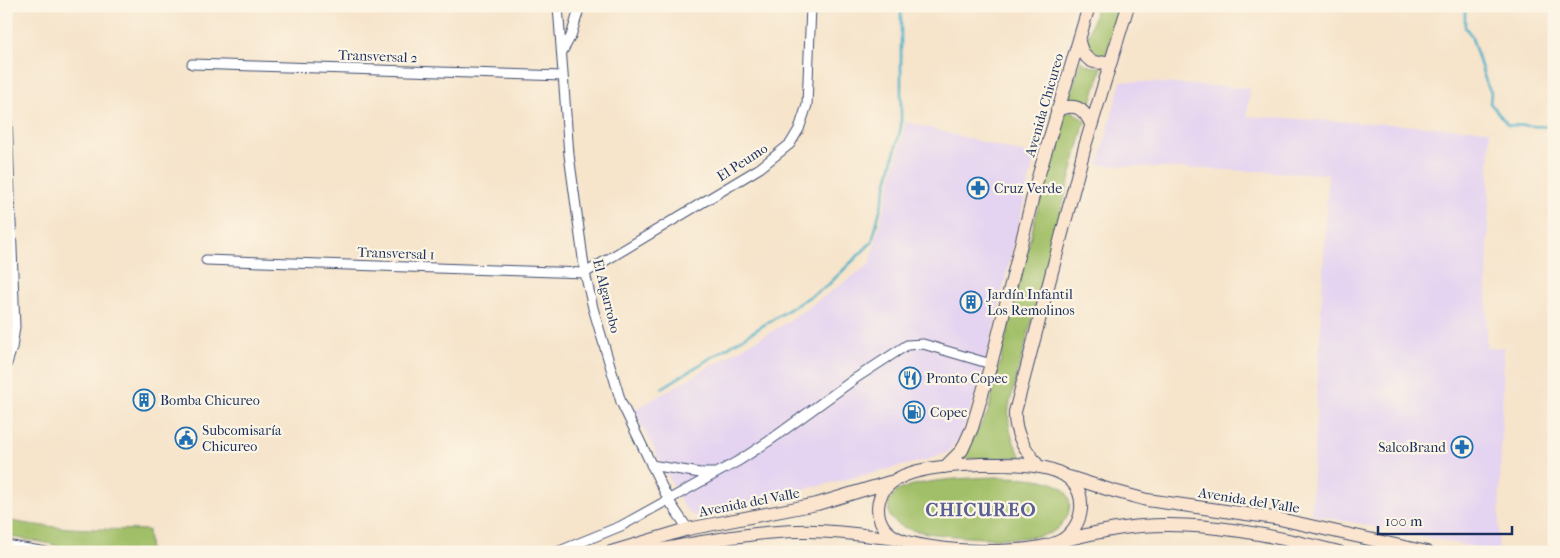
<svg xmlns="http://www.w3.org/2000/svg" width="1560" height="558" font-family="'IM FELL French Canon',serif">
<rect width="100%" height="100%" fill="#fcf5e5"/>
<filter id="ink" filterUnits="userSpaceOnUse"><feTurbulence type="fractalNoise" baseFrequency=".02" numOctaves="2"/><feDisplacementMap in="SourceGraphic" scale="10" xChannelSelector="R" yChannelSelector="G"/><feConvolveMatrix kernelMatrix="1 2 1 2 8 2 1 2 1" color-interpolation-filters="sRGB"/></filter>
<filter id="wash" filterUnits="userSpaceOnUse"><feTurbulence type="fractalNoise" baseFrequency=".0096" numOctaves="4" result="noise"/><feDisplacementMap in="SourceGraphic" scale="20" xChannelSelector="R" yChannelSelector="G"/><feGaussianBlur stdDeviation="1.12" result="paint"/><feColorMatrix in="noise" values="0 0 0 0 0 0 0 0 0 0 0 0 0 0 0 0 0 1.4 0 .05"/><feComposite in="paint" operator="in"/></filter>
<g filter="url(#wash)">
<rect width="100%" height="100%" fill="#f6e4cb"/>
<path fill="#e4d3f1" d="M 1121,81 L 1250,88 L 1247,116 L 1490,130 L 1486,348 L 1504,347 L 1498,552 L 1311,514 L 1328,174 L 1098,165 Z
M 906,122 L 1035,156 L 982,375 L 962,433 L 948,452 L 930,459 L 693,516 L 684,507 L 634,410 L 783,325 L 870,264 Z"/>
<path fill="#a1bf67" stroke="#5e7762" d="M 1097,6 L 1121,6 L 1106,54 L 1099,59 L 1090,56 L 1085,47 Z
M 1081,60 C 1087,67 1093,67 1102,67 L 1088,111 C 1082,103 1078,101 1068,102 Z
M 1072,111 L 1085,121 L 1009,406 C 1007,425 1011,441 1022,457 L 961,459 L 988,412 L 1045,178 L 1065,113 Z
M 997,477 C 1018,478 1077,474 1069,511 C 1067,520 1059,529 1050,533 C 1028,543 933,537 909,529 C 902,527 895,523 890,517 C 888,509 887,501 893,495 C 905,479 976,478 997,477 Z
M 6,520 C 52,530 101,529 148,530 L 150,552 L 63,552 L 52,544 L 6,536 Z"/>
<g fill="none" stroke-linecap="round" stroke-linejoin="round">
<path stroke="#4ab0c9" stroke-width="2.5" d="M 1465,6 L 1465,27 L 1471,35 L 1487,85 L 1491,92 L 1490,103 L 1508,125 L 1554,127
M 1554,189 L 1554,203
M 662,388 L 827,286 L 872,242 L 901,127 L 901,6"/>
</g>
</g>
<g filter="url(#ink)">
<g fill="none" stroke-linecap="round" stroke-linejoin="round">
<g stroke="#3c4a6e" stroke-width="11">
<path id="street" d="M 558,6 L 569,155 L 585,273 L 593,308 L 621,402 L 669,501 L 688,529
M 562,52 L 571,36 L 580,6
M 192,64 L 563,76
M 6,91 L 15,327 L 12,348 L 6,366
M 206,260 L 585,273 L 760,168 L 790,144 L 799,129 L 807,105 L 811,6
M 651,465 L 700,473 L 715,473
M 6,545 L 46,552
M 557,552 L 621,526 L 740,460 L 769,441 L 856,378 L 907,345 L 923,344 L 991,364"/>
</g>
<g stroke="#3c4a6e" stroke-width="14">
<path id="secondary" d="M 1079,42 C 1084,60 1092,66 1111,61
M 1057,110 C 1075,103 1083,107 1091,124
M 980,464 C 1013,464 1085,459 1081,509 C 1080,521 1073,533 1062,540 C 1032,557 927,553 897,538 C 885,532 878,521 878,508 C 879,466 950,466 980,464 Z
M 945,467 L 962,450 L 972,428 L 991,364 L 1036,184 L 1089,6
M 1039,467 C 1026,450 1014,435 1015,412 L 1085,146 L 1128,6
M 1069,477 L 1110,490 L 1147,500 L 1275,518 L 1427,552
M 1062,541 C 1088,534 1115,528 1142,526 C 1207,521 1276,536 1339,552
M 611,552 L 688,529 L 817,504 L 890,482
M 647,552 C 698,543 748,532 799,531 C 832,530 863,535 895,539"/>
</g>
<use href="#street" stroke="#fff" stroke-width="9"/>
<use href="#secondary" stroke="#fce5cf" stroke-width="12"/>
</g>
</g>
<defs>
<g id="pharmacy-ring" transform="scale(1.125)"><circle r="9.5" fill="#fcf5e5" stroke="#1f6fb2" stroke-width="1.5"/><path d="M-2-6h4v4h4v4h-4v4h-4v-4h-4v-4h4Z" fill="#1f6fb2"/></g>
<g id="building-ring" transform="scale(1.125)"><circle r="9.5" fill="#fcf5e5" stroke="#1f6fb2" stroke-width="1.5"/><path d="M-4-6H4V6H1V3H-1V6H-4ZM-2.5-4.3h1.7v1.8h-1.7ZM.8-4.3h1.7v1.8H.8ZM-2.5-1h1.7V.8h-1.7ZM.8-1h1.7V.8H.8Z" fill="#1f6fb2"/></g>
<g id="restaurant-ring" transform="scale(1.125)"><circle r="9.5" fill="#fcf5e5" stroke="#1f6fb2" stroke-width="1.5"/><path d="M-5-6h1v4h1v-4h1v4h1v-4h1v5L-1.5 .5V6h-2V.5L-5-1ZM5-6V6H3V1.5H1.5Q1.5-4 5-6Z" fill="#1f6fb2"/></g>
<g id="fuel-ring" transform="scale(1.125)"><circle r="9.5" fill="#fcf5e5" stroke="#1f6fb2" stroke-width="1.5"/><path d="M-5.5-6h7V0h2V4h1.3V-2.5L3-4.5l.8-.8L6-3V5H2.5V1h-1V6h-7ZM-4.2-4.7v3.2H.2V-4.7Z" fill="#1f6fb2"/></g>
<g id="civic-ring" transform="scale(1.125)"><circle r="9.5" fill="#fcf5e5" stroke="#1f6fb2" stroke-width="1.5"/><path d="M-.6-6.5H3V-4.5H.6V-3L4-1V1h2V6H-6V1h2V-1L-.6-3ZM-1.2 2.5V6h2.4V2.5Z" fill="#1f6fb2"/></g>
</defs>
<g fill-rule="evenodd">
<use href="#pharmacy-ring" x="978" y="188"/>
<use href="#building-ring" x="971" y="302"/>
<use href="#restaurant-ring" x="910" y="378"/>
<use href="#building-ring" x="144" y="400"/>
<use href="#fuel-ring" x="914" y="412"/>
<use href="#civic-ring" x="186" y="438"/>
<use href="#pharmacy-ring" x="1462" y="447"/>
</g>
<g text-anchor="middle" stroke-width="4.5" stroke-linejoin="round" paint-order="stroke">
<g font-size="14" fill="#1b2f5e" stroke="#fcf5e5">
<text transform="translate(378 56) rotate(2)" y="5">Transversal 2</text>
<text transform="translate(1044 105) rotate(-74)" y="5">Avenida Chicureo</text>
<text transform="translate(742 162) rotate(-33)" y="5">El Peumo</text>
<text transform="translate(396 253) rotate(2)" y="5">Transversal 1</text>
<text transform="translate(607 296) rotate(76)" y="5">El Algarrobo</text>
<text transform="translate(1249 500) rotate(9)" y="5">Avenida del Valle</text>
<text transform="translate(749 502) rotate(-11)" y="5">Avenida del Valle</text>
</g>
<g font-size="14" fill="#1b2f5e" stroke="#fcf5e5" text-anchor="start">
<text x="994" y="193">Cruz Verde</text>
<text x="987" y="299">Jardín Infantil<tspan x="987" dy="16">Los Remolinos</tspan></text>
<text x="926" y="383">Pronto Copec</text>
<text x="160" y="405">Bomba Chicureo</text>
<text x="930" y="417">Copec</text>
<text x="202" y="435">Subcomisaría<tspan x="202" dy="16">Chicureo</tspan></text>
<text x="1446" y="452" text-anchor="end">SalcoBrand</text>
</g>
<g font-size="19" font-weight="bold" letter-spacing="1" fill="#575f94" stroke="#fcf5e5">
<text x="981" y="516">CHICUREO</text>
</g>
</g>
<rect width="1560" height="558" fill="none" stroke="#fcf5e5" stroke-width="25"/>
<path d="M1378 526v8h134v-8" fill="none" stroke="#1b2f5e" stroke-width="2.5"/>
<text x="1385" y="526" font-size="15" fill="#1b2f5e" stroke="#fcf5e5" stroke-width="4" paint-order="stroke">100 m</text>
</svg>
